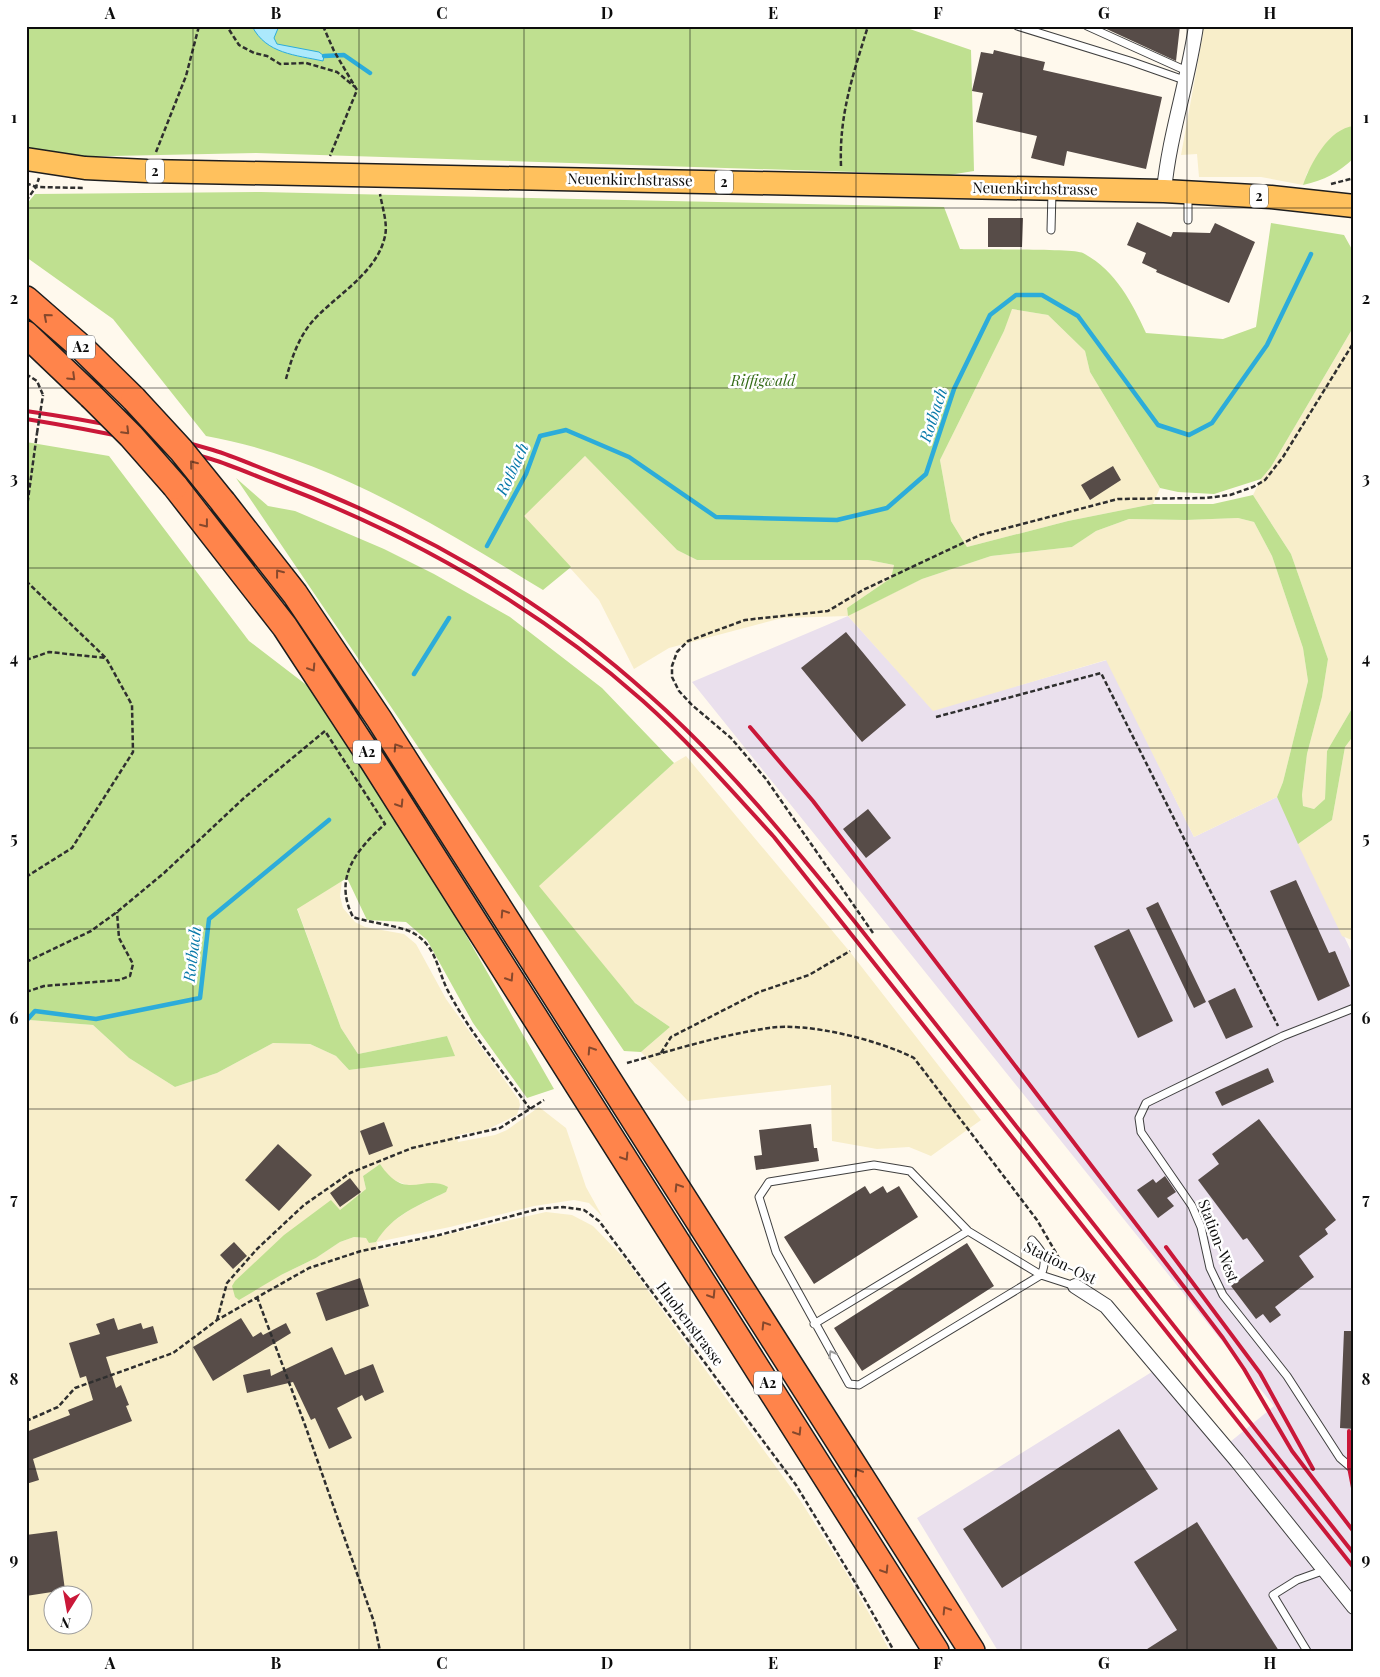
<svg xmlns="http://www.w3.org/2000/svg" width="1380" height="1677" font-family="'Playfair Display',serif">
<rect width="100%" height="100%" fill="#fff9ed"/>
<path fill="#eae0ed" d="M 848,616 L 933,710 L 1107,660 L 1194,837 L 1277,797 L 1354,957 L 1354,1651 L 998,1651 L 917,1518 L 1163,1365 L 1230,1442 L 1274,1406 L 692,682 Z"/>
<path fill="#f8eeca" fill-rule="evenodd" d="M 1199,26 L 1354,26 L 1354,126 L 1339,133 L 1307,173 L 1303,185 L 1261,177 L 1199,177 L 1197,154 L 1181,155 L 1203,34 L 1199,32 Z
M 1011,309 L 1048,315 L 1085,351 L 1090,372 L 1160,488 L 1153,504 L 1068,521 L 967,547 L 951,521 L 940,460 L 1004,331 Z
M 1354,326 L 1354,705 L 1327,751 L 1325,799 L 1314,809 L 1303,806 L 1302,795 L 1307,754 L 1322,697 L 1328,659 L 1291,554 L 1253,495 L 1261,479 L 1271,467 Z
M 585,456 L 677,550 L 697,560 L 868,560 L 894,565 L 891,578 L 847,608 L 848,615 L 922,579 L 991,556 L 1072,547 L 1096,531 L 1129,519 L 1186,520 L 1238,518 L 1254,522 L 1272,556 L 1303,648 L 1308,681 L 1283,782 L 1277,797 L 1194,837 L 1106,660 L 933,711 L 848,616 L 782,618 L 669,648 L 634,669 L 599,600 L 523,516 Z
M 1354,735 L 1354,941 L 1342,936 L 1298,844 L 1332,820 L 1345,747 Z
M 686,756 L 850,952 L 981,1120 L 931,1156 L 909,1147 L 877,1149 L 832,1141 L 831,1085 L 688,1101 L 641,1052 L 670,1027 L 635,1003 L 538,886 L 674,763 Z
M 342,881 L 340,896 L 343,908 L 355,922 L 365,927 L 404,934 L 416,944 L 446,999 L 519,1100 L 520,1105 L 517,1115 L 486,1130 L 457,1135 L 458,1142 L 495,1135 L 507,1130 L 539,1107 L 566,1128 L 586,1187 L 602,1216 L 589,1203 L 574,1200 L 534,1206 L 450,1227 L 377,1242 L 378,1250 L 546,1212 L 572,1215 L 593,1226 L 625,1259 L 800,1500 L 847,1574 L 890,1651 L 26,1651 L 26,1024 L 29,1020 L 93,1025 L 129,1058 L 175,1087 L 217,1073 L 273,1043 L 310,1044 L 336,1056 L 349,1070 L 454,1056 L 447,1036 L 358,1054 L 341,1028 L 297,908 ZM 380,1164 L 389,1178 L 409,1186 L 430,1184 L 446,1192 L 411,1209 L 385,1227 L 376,1242 L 366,1238 L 354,1237 L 340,1242 L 316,1258 L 281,1275 L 331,1201 L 340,1210 L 366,1189 L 363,1176 ZM 52,1594 L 82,1594 L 82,1624 L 52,1624 Z"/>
<path fill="#bfe090" d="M 26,26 L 901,26 L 971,50 L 974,171 L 949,175 L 256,153 L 64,157 L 26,149 Z
M 1354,126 L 1354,158 C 1338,173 1325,180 1303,185 C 1310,164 1329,128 1354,126 Z
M 261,192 L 944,207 L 960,249 C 978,250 1075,248 1083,253 C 1115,270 1132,302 1146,333 L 1223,339 L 1256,327 L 1271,223 L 1344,235 L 1354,253 L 1354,326 L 1271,467 L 1261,479 L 1214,494 L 1178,492 L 1160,488 L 1090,372 L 1085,351 L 1048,315 L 1012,309 L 1004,331 L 940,460 L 951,521 L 967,547 L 1068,521 L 1153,504 L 1213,504 L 1253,495 L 1291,554 L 1328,659 L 1322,697 L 1307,754 L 1302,795 L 1303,806 L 1314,809 L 1325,799 L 1327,751 L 1354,705 L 1354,735 L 1345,747 L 1332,820 L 1298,844 L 1277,797 L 1283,782 L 1308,681 L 1303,648 L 1272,556 L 1254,522 L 1238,518 L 1186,520 L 1129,519 L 1096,531 L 1072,547 L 991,556 L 922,579 L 848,616 L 847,608 L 891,578 L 894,565 L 868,560 L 697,560 L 677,550 L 585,456 L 524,516 L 571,567 L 543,590 C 438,526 329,458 206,436 L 113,319 L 26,257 L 26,205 L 35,194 Z
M 26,442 L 109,456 L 249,641 L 313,690 L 439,888 L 554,1089 L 527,1098 L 473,1023 L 427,940 L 406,922 L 367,920 L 347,878 L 297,909 L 341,1028 L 358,1054 L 447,1036 L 455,1056 L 349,1070 L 336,1056 L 310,1044 L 273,1043 L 217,1073 L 175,1087 L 129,1058 L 93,1025 L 29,1020 L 26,1024 Z
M 236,478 L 268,506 L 295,511 L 384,549 L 434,574 L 510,617 L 602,688 L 674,763 L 539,886 L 635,1003 L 670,1027 L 641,1052 L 624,1051 Z
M 380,1164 C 406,1203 423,1173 448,1187 L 446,1192 C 419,1205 392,1215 376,1242 L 369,1243 L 366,1238 L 354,1237 L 340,1242 L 316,1258 L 281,1275 L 239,1300 L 235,1297 L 232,1286 L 235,1281 L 284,1235 L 331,1200 L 340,1210 L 366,1189 L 363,1176 Z"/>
<path fill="#ace9fc" stroke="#2cacda" d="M 252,26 L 279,26 L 274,38 L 277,44 L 319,52 L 324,56 L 323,61 C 296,55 266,54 252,26 Z"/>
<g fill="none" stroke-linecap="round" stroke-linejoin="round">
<path stroke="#2cacda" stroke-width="4.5" d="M 324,56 L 344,55 L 370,73
M 487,546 L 526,474 L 540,436 L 566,430 L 629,457 L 716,517 L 837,520 L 887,508 L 926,474 L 954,389 L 990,315 L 1016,295 L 1042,295 L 1078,316 L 1158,425 L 1189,435 L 1212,423 L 1267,345 L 1311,254
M 414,674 L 449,618
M 26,1021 L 35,1011 L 96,1019 L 200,998 L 209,919 L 329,820"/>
</g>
<path fill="#574c48" d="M 1100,26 L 1180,26 L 1176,61 Z
M 994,50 L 1045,62 L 1043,70 L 1162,97 L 1146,169 L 1067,151 L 1064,166 L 1031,158 L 1037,136 L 976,122 L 983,93 L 972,91 L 981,52 L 993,54 Z
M 988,218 L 1023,218 L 1022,247 L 988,247 Z
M 1137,222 L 1171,237 L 1173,232 L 1210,233 L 1215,223 L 1255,242 L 1229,303 L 1156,272 L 1157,270 L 1142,263 L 1146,253 L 1127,245 Z
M 1113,466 L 1121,480 L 1090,500 L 1081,485 Z
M 846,632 L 906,705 L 862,742 L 801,668 Z
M 868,809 L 891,838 L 866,858 L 843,829 Z
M 1296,880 L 1329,953 L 1335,951 L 1350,986 L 1318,1001 L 1270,891 Z
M 1158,902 L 1206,1002 L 1194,1008 L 1146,908 Z
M 1129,929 L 1173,1021 L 1138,1038 L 1094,946 Z
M 1235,988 L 1253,1027 L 1226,1039 L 1208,1001 Z
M 1268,1068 L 1274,1082 L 1222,1106 L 1215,1092 Z
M 1259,1119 L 1336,1220 L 1325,1229 L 1328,1234 L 1299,1256 L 1314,1277 L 1275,1307 L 1281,1315 L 1270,1323 L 1263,1314 L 1256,1319 L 1231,1286 L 1264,1261 L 1247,1238 L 1243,1240 L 1198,1180 L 1219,1164 L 1212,1154 Z
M 384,1122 L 393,1146 L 369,1155 L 360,1131 Z
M 811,1124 L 814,1148 L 817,1148 L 819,1161 L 756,1170 L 754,1156 L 762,1155 L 759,1130 Z
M 278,1144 L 312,1175 L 279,1211 L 245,1180 Z
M 1165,1176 L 1176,1192 L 1167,1198 L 1174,1206 L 1158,1218 L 1137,1190 L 1153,1179 L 1156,1183 Z
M 350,1178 L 361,1192 L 340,1207 L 330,1193 Z
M 865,1186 L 870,1194 L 883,1186 L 887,1193 L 899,1186 L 918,1217 L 814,1284 L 784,1237 Z
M 234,1242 L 247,1256 L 233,1269 L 220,1255 Z
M 967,1243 L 994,1286 L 862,1371 L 834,1328 Z
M 360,1278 L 369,1306 L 326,1321 L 316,1293 Z
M 114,1318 L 118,1330 L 141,1323 L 143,1329 L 153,1326 L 158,1343 L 106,1357 L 116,1388 L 121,1385 L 129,1405 L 126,1406 L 132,1421 L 33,1459 L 39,1480 L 26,1484 L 26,1432 L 70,1415 L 68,1410 L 93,1400 L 86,1376 L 80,1378 L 69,1343 L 100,1334 L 96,1324 Z
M 241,1318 L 253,1337 L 261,1332 L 263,1335 L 286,1323 L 291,1333 L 213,1381 L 193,1347 Z
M 1344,1331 L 1354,1331 L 1354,1429 L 1340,1428 Z
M 332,1347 L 345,1375 L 373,1364 L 384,1392 L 365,1401 L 362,1395 L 337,1408 L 352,1438 L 329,1449 L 315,1418 L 311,1420 L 293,1382 L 247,1393 L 243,1375 L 270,1369 L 271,1376 Z
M 1119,1429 L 1158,1489 L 1002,1588 L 963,1529 Z
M 1197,1522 L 1279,1651 L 1144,1651 L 1177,1630 L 1134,1562 Z
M 57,1531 L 65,1590 L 26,1596 L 26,1535 Z"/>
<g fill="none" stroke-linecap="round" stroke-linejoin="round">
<g stroke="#404040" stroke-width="9">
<path id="service" d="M 1017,26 L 1130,61 L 1187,81
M 1087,26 L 1189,72
M 1188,220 L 1188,195
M 1051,230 L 1052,192
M 1354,1008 L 1283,1036 L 1146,1103 L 1139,1118 L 1141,1132 L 1192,1206 L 1201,1227 L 1210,1268 L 1223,1295 L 1287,1376 L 1340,1458 L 1354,1470
M 1032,1240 C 1043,1252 1048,1259 1041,1275 L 859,1385 L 849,1384 L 776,1252 L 759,1197 L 769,1182 L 874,1165 L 910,1171 L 968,1231 L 1041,1275 L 1075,1286
M 814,1324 L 968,1231
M 1307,1651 L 1273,1595 L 1297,1580 L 1325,1570"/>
</g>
<g stroke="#404040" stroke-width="16">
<path id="minor" d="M 1164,191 C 1169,136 1188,82 1196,26
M 1075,1286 L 1106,1306 L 1237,1461 L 1354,1607"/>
</g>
<g stroke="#1e1e1e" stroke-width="25">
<path id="primary" d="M 26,159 L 85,168 L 147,171 L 1164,191 L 1271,197 L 1354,206"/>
</g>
<g stroke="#1e1e1e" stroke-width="28">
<path id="motorway" d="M 26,299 L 81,347 L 134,399
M 26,334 L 91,396
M 175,486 L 285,627 L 372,760 L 936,1651
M 223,502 L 295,594 L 379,719 L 972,1651"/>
</g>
<path stroke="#2f2f2f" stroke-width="2.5" stroke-dasharray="5 2.5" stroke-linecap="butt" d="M 223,26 L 228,28 L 239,45 L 254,53 L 267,56 L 280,64 L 306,63 L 337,72 L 355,87
M 323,26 L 334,51 L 357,90 L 330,156
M 156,152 L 186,76 L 199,26
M 841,166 C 839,114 853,75 868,26
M 26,183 L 36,187 L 84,188
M 1331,184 L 1354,178
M 26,201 L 36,187 L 39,178
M 26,374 L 37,381 L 43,395
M 286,379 C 291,360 298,339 311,323 C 334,296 377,274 385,236 C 388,224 382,206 380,194
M 26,570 L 27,507 L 37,433
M 26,581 L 106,658 L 132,705 L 133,752 L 72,848 L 26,877
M 26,660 L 49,652 L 106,658
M 936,717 L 1101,673 L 1278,1026
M 873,933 L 766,779 L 731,738 L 692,705 L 679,691 L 672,677 L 672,666 L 677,652 L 688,641 L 745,620 L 828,611 L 863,590 L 980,535 L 1118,499 L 1206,498 L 1230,495 L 1253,487 L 1265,480 L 1283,457 L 1354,342
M 26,962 L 91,931 L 117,912 L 164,873 L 244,798 L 325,731 L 385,824 C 356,850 333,878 353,917 C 370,923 403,926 415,934 C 436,947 437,968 447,989 C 469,1032 502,1070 530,1109
M 26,992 L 44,986 L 119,980 L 130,976 L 133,964 L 119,938 L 117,912
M 661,1053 L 671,1037 L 759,992 L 809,975 L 850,951
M 627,1063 C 673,1050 721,1035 769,1028 C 807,1022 879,1040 914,1058 L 1037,1220 L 1067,1272
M 257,1297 L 305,1425 L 374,1622 L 380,1651
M 217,1320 L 227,1283 L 257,1249 L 304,1205 L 350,1173 L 412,1148 L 500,1128 L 544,1100
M 26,1421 L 58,1407 L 75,1388 L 173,1353 L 217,1320 L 309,1268 L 361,1251 L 439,1235 L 538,1209 L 563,1207 L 584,1210 L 599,1221 L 796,1485 L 856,1584 L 894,1651"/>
<use href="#service" stroke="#fff" stroke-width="7"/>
<use href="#minor" stroke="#fff" stroke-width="14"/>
<use href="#primary" stroke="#ffc15d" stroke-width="22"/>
<use href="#motorway" stroke="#ff844b" stroke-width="25"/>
<path stroke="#ca1839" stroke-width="4" d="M 26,411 C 89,420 153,432 213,450 C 236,457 257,467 279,475 C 414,526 542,598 649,695 C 726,763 791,843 855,922 L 1354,1554
M 26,419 C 87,429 153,441 211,459 C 234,466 255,476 277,484 C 411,535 536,606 643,701 C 690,743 732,791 774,837 L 1354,1568
M 750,727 L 813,801 L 1223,1338 L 1244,1369 L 1292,1451 L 1354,1532
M 1166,1247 L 1260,1373 L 1313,1469
M 1349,1431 L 1349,1467 L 1354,1493"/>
<g stroke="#1e1e1e" stroke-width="28" stroke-linecap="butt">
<path id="motorway-bridge" d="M 91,396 L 131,436 L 175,486
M 134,399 L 181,450 L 223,502"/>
</g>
<path stroke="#2f2f2f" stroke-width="2.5" stroke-dasharray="5 2.5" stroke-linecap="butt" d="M 37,433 L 43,395"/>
<use href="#motorway-bridge" stroke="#ff844b" stroke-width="25"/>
</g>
<defs><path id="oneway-chevron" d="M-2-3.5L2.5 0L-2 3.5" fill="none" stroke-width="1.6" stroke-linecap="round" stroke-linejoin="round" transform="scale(1.25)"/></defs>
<g stroke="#86482c">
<use href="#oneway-chevron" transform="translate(47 317) rotate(-139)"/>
<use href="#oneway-chevron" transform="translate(72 377) rotate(44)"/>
<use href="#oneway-chevron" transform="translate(126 431) rotate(45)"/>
<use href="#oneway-chevron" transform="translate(193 464) rotate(-129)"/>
<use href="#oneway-chevron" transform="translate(205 524) rotate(52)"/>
<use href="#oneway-chevron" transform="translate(279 573) rotate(-128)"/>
<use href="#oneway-chevron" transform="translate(312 668) rotate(57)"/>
<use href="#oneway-chevron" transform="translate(397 747) rotate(-123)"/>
<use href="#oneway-chevron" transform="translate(400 804) rotate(58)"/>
<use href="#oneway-chevron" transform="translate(504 913) rotate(-123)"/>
<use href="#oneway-chevron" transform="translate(510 978) rotate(57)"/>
<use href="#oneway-chevron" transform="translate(591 1050) rotate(-123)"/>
<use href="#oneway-chevron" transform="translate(625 1157) rotate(58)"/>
<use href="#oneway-chevron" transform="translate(678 1187) rotate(-122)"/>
<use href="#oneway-chevron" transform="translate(712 1295) rotate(58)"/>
<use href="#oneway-chevron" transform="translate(765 1325) rotate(-122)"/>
<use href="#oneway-chevron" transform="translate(798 1432) rotate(58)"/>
<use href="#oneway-chevron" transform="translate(858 1472) rotate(-122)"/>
<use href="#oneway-chevron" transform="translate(885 1570) rotate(58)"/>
<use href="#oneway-chevron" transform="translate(946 1610) rotate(-122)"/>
</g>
<use stroke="#9e9e9e" href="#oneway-chevron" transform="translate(832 1354) rotate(-120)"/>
<path fill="none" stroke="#0d0d0d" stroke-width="1" stroke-opacity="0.55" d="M 193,26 L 193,1651M 359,26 L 359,1651M 524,26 L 524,1651M 690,26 L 690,1651M 856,26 L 856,1651M 1021,26 L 1021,1651M 1187,26 L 1187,1651M 26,208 L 1354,208M 26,388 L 1354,388M 26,568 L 1354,568M 26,748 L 1354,748M 26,929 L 1354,929M 26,1109 L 1354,1109M 26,1289 L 1354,1289M 26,1469 L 1354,1469"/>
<g text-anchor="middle" stroke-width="5" stroke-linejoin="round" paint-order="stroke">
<g fill="#fff" stroke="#565656" stroke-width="1">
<rect x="146" y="159.5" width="18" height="23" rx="4"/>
<rect x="715" y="170.5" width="18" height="23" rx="4"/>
<rect x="1250" y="184.5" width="18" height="23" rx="4"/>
<rect x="67" y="335.5" width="28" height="23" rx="4"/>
<rect x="353" y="740.5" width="28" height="23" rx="4"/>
<rect x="754" y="1371.5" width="28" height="23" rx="4"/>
</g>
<g font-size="14" font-weight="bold" fill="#0d0d0d">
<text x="155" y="176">2</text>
<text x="724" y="187">2</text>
<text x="1259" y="201">2</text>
<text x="81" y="352">A2</text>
<text x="367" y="757">A2</text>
<text x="768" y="1388">A2</text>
</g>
<g font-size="15" fill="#0d0d0d" stroke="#fff">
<text transform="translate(630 180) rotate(1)" y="5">Neuenkirchstrasse</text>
<text transform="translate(1035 189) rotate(1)" y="5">Neuenkirchstrasse</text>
<text transform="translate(1218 1241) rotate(69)" y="5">Station-West</text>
<text transform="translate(1060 1263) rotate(26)" y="5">Station-Ost</text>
<text transform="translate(690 1324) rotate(53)" y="5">Huobenstrasse</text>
</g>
<g font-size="15" font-style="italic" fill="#346b17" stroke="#fff">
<text x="763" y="386">Riffigwald</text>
</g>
<g font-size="16" font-style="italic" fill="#0a7aaa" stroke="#fff">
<text transform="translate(933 415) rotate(-72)" y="6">Rotbach</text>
<text transform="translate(512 469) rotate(-65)" y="6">Rotbach</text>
<text transform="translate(192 954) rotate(-83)" y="6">Rotbach</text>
</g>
</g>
<rect width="1380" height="1677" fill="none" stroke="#ffffff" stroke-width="55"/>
<g transform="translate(68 1610) rotate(191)"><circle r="24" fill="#ffffff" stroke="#9e9e9e"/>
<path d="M0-4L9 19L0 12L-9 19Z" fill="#ca1839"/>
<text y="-8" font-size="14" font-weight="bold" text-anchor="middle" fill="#0d0d0d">N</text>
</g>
<rect x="28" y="28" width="1324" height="1622" fill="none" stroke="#0d0d0d" stroke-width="2"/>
<g font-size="16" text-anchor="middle" font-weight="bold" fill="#0d0d0d">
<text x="110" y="19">A</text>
<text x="276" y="19">B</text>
<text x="442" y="19">C</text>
<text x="607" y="19">D</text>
<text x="773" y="19">E</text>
<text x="938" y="19">F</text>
<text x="1104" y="19">G</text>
<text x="1270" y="19">H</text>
<text x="14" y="123">1</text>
<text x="1366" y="123">1</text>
<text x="14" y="304">2</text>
<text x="1366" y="304">2</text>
<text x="14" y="484">3</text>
<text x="1366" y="484">3</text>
<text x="14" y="664">4</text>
<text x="1366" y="664">4</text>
<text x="14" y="844">5</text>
<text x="1366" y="844">5</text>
<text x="14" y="1024">6</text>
<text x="1366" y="1024">6</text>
<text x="14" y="1205">7</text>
<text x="1366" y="1205">7</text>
<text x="14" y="1385">8</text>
<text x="1366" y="1385">8</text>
<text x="14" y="1565">9</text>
<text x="1366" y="1565">9</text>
<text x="110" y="1669">A</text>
<text x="276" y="1669">B</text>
<text x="442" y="1669">C</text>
<text x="607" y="1669">D</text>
<text x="773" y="1669">E</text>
<text x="938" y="1669">F</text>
<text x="1104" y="1669">G</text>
<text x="1270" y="1669">H</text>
</g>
</svg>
